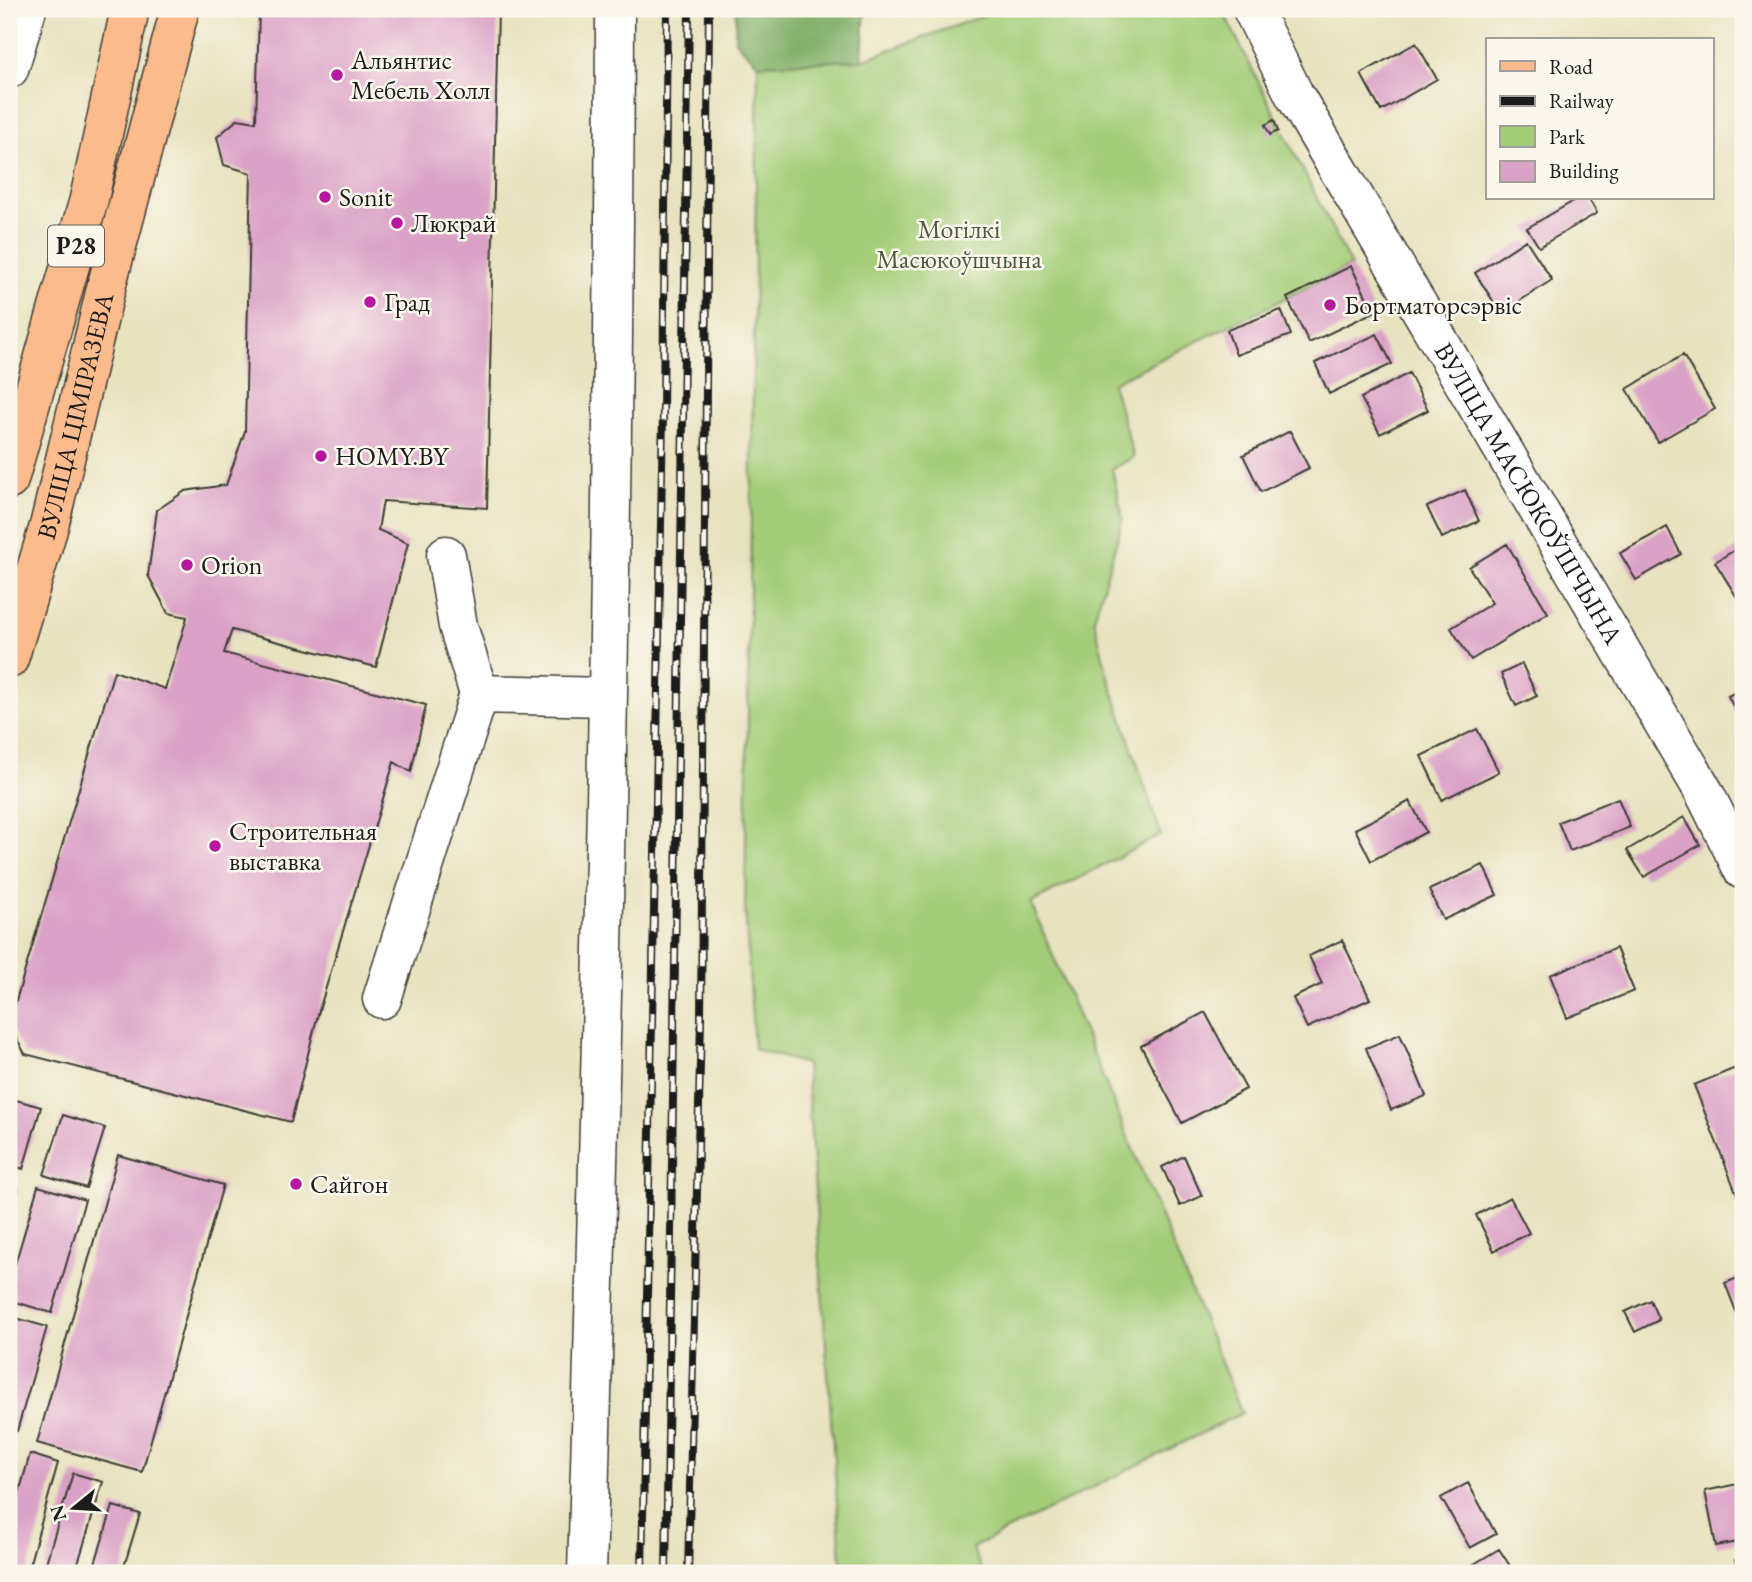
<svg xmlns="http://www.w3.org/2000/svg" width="1752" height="1582" font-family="'EB Garamond',serif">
<rect width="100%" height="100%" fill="#fbf7ec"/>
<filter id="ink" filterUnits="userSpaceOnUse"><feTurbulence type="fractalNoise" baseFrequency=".0143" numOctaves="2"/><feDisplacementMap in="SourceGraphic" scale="14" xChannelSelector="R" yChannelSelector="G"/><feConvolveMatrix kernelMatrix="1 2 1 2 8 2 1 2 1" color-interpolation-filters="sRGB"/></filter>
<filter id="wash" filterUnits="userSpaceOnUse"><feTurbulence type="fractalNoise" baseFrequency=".00686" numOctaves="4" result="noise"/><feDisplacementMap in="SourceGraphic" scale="28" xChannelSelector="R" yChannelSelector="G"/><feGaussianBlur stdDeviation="1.57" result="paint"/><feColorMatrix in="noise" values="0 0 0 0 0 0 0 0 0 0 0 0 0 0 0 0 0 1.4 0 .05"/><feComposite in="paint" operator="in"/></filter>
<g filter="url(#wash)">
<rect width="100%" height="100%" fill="#e8e2bf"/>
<path fill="#a4cd79" stroke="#60744a" stroke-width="2" d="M 1001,9 L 1222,9 L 1351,266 L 1112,383 L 1134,457 L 1112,469 L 1123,519 L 1094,619 L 1107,673 L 1161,835 L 1031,903 L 1242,1413 L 972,1548 L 983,1573 L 842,1573 L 806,1064 L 754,1049 L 745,907 L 758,64 L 862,60 Z"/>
<path fill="#83b069" stroke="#506642" stroke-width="2" d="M 736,9 L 865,9 L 862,60 L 758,64 L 735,41 Z"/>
<g id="blocks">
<path fill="#dba2c7" d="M 259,9 L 498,9 L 487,508 L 383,501 L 378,530 L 408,543 L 376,667 L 232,630 L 224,653 L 426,705 L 411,772 L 394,762 L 318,1014 L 291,1122 L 25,1054 L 9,1024 L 114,671 L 165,689 L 186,621 L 187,617 L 168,613 L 148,575 L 157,510 L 185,491 L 226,485 L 245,431 L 251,173 L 224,165 L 217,137 L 238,119 L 256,122 Z
M 1416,43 L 1437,79 L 1381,111 L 1361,74 Z
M 1274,120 L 1278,131 L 1270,135 L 1265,125 Z
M 1579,198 L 1588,198 L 1597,213 L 1539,247 L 1527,228 Z
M 1526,240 L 1552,280 L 1501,313 L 1475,273 Z
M 1351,266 L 1374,312 L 1309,343 L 1287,298 Z
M 1281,310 L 1291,335 L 1236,355 L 1227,330 Z
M 1377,334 L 1392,364 L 1329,394 L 1315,363 Z
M 1683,355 L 1715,409 L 1658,442 L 1627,389 Z
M 1409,373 L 1428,410 L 1380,434 L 1361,398 Z
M 1290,431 L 1309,468 L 1261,492 L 1243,455 Z
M 1465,490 L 1479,521 L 1442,538 L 1427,507 Z
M 1667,527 L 1681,554 L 1636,580 L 1620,553 Z
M 1507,544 L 1548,613 L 1471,660 L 1451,628 L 1492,603 L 1469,567 Z
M 1743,545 L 1743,607 L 1715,562 Z
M 1522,664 L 1537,696 L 1516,706 L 1501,674 Z
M 1743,688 L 1743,726 L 1728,696 Z
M 1477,729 L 1499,772 L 1442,800 L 1421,756 Z
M 1618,798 L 1630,827 L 1570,851 L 1558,822 Z
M 1410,801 L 1426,832 L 1371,861 L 1355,829 Z
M 1684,817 L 1700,845 L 1644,877 L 1627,850 Z
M 1483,865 L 1497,895 L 1443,920 L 1429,890 Z
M 1342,940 L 1370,999 L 1307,1028 L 1293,998 L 1322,984 L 1309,956 Z
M 1616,948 L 1634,991 L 1567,1018 L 1550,975 Z
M 1205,1012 L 1246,1089 L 1182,1123 L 1141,1046 Z
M 1400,1034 L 1426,1096 L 1391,1110 L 1366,1048 Z
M 1743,1065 L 1743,1210 L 1694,1085 Z
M 9,1098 L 41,1107 L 23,1169 L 9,1164 Z
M 63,1115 L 105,1128 L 86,1188 L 44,1175 Z
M 118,1155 L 223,1185 L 142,1472 L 37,1443 Z
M 1184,1156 L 1202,1196 L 1180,1206 L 1162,1167 Z
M 38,1186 L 85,1200 L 52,1313 L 9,1300 L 9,1285 Z
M 9,1187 L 18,1189 L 10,1223 L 9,1223 Z
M 1510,1197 L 1529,1233 L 1494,1251 L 1476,1215 Z
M 1743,1276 L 1743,1323 L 1741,1324 L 1725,1283 Z
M 1650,1300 L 1659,1320 L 1635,1332 L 1625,1312 Z
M 9,1316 L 47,1327 L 17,1431 L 9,1429 Z
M 30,1454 L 58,1463 L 27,1573 L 9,1573 L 9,1529 Z
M 73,1473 L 103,1482 L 75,1573 L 43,1573 Z
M 1468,1483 L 1496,1534 L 1470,1548 L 1441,1498 Z
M 1742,1483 L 1743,1541 L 1716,1546 L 1705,1491 Z
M 113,1506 L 140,1514 L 122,1573 L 92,1573 Z
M 1499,1549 L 1510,1566 L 1499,1573 L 1459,1573 Z
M 1743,1558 L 1743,1573 L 1739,1573 L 1735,1560 Z"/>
</g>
</g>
<g filter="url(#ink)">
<use href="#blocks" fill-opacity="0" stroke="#3b3a34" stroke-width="2"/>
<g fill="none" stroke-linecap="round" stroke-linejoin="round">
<g stroke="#3b3a34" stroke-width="41">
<g id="minor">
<path id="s1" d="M 1252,9 L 1294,94 L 1704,792 L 1743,870"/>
<path d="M 9,69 L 27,9"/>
<path d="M 446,555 L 458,626 L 479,694"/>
<path d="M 382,999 L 479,694 L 606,697"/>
<path d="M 587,1573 C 602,1052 614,530 615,9"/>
</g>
</g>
<g stroke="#3b3a34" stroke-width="41">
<g id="major">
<path d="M 9,480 L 89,199 L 130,9"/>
<path id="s2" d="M 9,659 L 49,526 L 107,284 L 180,9"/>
</g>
</g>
<use href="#minor" stroke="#fff" stroke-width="38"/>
<use href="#major" stroke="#fbbb8d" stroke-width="38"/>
<g stroke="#1c1c1c" stroke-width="8">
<path id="rail" d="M 642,1573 L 663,413 L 667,9
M 666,1573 L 689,9
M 688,1573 L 701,1020 L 709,9"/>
</g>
<use href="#rail" stroke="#fbf7ec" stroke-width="5" stroke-dasharray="16" stroke-linecap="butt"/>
</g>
</g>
<g fill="#b5179e" stroke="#fbf7ec" stroke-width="2.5">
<circle cx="337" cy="75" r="7"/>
<circle cx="325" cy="197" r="7"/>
<circle cx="397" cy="223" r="7"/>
<circle cx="370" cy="302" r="7"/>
<circle cx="1330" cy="305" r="7"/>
<circle cx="321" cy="456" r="7"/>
<circle cx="187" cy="565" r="7"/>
<circle cx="215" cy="846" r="7"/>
<circle cx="296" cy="1184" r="7"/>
</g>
<g text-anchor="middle" stroke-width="5" stroke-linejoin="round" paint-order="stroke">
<rect fill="#fbf7ec" stroke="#5f5e5a" stroke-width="2" x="48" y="225.5" width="56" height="41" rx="5"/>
<g font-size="24" font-weight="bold" fill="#1c1c1c">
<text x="76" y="254">Р28</text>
</g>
<g font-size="26" fill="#1c1c1c" stroke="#fbf7ec" text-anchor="start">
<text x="351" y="69">Альянтис<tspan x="351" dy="30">Мебель Холл</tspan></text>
<text x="339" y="206">Sonit</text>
<text x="411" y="232">Люкрай</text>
<text x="384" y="311">Град</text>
<text x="1344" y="314">Бортматорсэрвіс</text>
<text x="335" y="465">HOMY.BY</text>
<text x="201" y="574">Orion</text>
<text x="229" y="840">Строительная<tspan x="229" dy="30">выставка</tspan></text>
<text x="310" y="1193">Сайгон</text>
</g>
<g font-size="26" fill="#4c5a3d" stroke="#fbf7ec">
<text x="959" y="238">Могілкі<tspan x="959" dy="30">Масюкоўшчына</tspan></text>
</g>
<g font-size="26" fill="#1c1c1c" stroke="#fbf7ec">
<text dy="9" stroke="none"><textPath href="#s2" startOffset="252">ВУЛІЦА ЦІМІРАЗЕВА</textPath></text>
<text dy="9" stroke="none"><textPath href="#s1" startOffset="558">ВУЛІЦА МАСЮКОЎШЧЫНА</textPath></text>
</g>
</g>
<rect width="1752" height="1582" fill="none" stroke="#fbf7ec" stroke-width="35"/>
<rect x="1486" y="38" width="228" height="161" fill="#fbf7ec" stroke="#a29f99" stroke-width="2"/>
<rect x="1500" y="61" width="35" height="10" fill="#fbbb8d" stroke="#a29f99" stroke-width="2"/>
<text x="1549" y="74" font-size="21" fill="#1c1c1c">Road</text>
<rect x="1500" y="96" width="35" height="10" fill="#1c1c1c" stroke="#a29f99" stroke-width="2"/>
<text x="1549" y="108" font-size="21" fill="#1c1c1c">Railway</text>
<rect x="1500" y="126" width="35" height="21" fill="#a4cd79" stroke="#a29f99" stroke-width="2"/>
<text x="1549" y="144" font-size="21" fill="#1c1c1c">Park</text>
<rect x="1500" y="161" width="35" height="21" fill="#dba2c7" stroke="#a29f99" stroke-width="2"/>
<text x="1549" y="178" font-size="21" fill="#1c1c1c">Building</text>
<g transform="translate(74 1508) rotate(252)" stroke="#fbf7ec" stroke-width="5" paint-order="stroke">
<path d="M0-5L12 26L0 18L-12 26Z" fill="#1c1c1c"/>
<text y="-10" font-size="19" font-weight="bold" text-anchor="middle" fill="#1c1c1c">N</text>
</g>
</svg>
